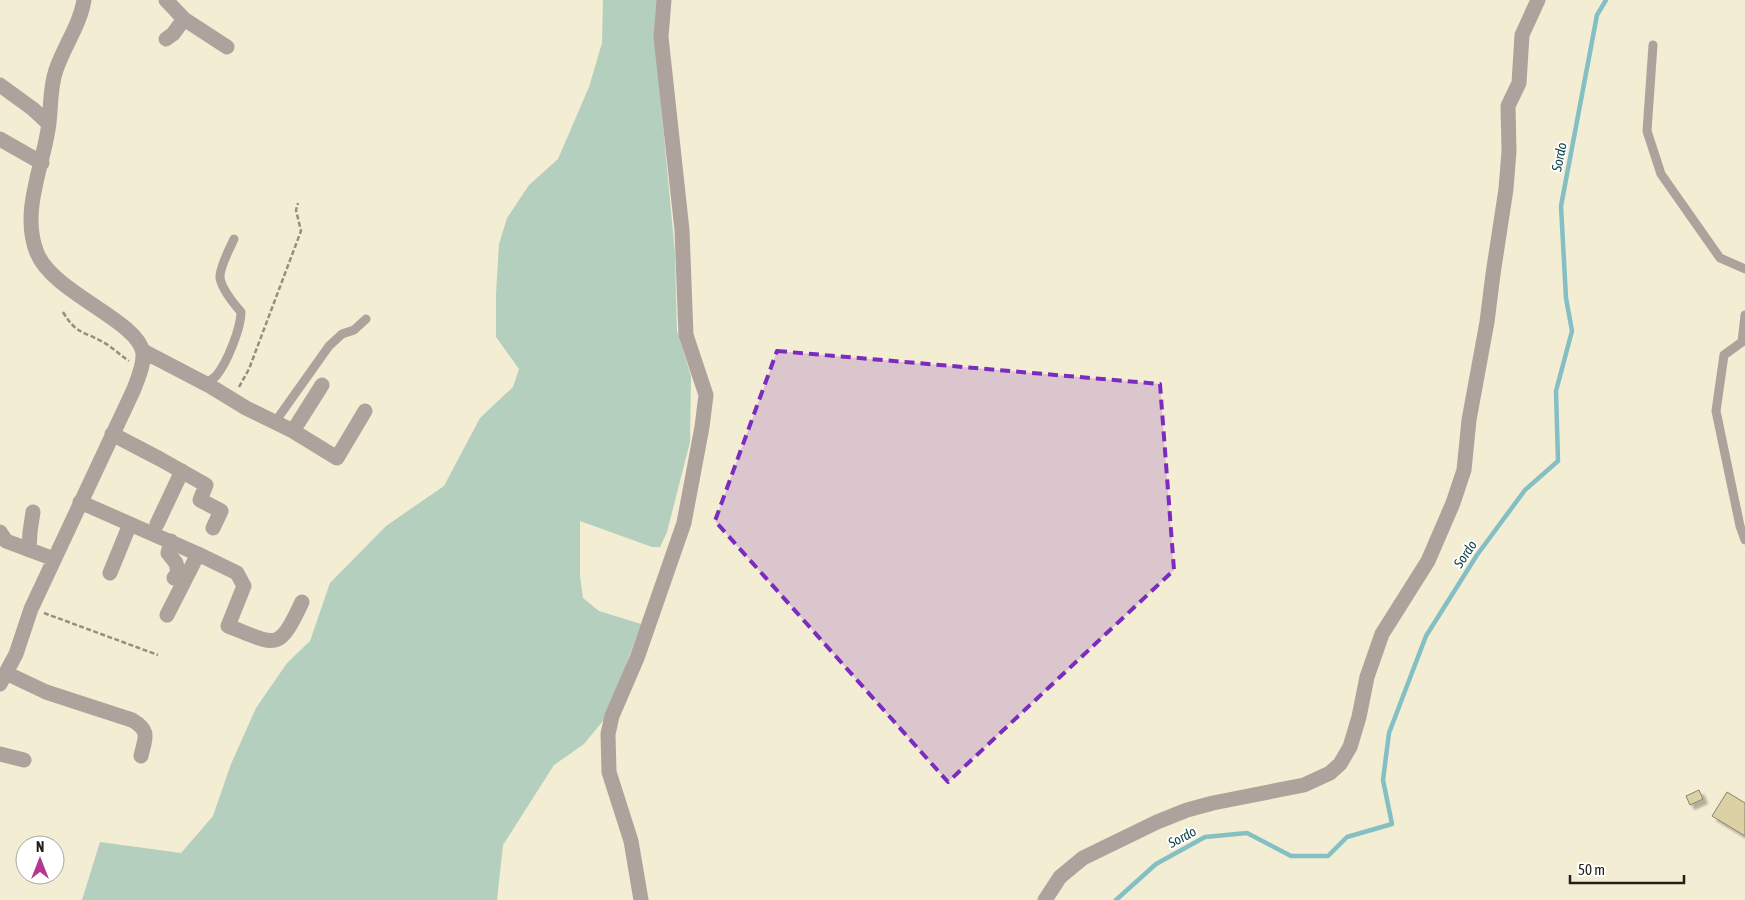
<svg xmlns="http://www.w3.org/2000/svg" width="1745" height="900" font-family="'Asap Condensed',sans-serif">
<defs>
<filter id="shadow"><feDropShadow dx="4.5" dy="4.5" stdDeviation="1" flood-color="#0004"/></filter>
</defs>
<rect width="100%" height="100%" fill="#f3edd3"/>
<path fill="#b4cfbd" d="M 603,0 L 657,0 L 655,21 L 656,51 L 675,253 L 677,331 L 691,376 L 690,442 L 667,532 L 660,547 L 652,547 L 580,521 L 580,576 L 583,598 L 599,611 L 641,624 L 607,716 L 584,744 L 554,765 L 503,845 L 497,900 L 82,900 L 100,842 L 181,853 L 213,816 L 231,764 L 256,708 L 287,663 L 310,641 L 330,583 L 386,526 L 444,486 L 480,418 L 513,387 L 519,369 L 496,337 L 496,294 L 499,244 L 507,218 L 529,185 L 558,159 L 589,87 L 602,43 Z"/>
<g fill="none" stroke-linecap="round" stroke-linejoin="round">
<path stroke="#84bfc3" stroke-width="4.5" d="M 1116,900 L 1156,864 L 1205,837 L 1247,833 L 1291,856 L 1328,856 L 1347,837 L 1392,824 L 1383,780 L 1389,733 L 1426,636 L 1477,555 L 1525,490 L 1558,461 L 1556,391 L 1572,331 L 1566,298 L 1561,206 L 1597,15 L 1606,0"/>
</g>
<path fill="#dcd1a4" stroke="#89836b" filter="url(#shadow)" d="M 1699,790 L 1703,799 L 1690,805 L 1686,796 Z
M 1727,792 L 1745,803 L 1745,836 L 1712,816 Z"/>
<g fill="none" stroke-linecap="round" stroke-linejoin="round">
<path stroke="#94907d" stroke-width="2.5" stroke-dasharray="5 2.5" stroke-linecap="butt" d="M 63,312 C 76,334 83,331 103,342 C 112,347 120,355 129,361
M 239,387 L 249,369 L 301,231 L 296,210 L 298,203
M 44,613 L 158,655"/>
<path stroke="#aea29d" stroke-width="9" d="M 1653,45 L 1647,131 L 1661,174 L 1720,258 L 1745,269
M 1745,315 L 1742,342 L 1724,355 L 1716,411 L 1740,526 L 1745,540
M 206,383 C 209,381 213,379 216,376 C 227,363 241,328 241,312 C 234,304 222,289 220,278 C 219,268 230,248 234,239
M 275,422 L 329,346 L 342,334 L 354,330 L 366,319"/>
<path stroke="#aea29d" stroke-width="15" d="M 184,19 L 227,47
M 166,39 L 173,34 L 184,19 L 166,0
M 0,85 L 33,109 L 49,124
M 0,139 L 42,163
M 143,351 L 210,386 L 246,408 L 293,431 L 337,458 L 365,411
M 293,431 L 322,385
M 112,434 L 160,459 L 206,485 L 200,500 L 221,511 L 213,528
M 80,502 L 198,554 L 237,573 L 244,586 L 228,626 C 277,645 278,653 302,602
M 157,524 L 182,471
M 0,532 L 6,541 L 54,559
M 171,541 L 168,553 L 176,563 L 178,572 L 174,578
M 29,550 L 30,532 L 33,512
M 110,573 L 130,524
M 167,615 L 198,554
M 6,673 L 46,692 L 132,720 C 151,731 145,738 141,756
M 0,684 L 16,654 L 31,609 L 134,389 C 138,378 144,365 143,353 C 139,321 53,293 37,253 C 20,211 44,165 49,123 C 51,105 50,87 56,70 C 64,46 80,25 84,0
M 0,754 L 24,760
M 641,900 L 631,841 L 609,772 L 608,734 L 612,716 L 637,658 L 684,523 L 702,427 L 706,395 L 686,335 L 682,230 L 661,37 L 664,0
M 1045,900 L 1060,877 L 1083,858 L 1157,822 L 1187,810 L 1213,803 L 1304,785 L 1330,773 L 1340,764 L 1350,747 L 1359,717 L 1367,677 L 1382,634 L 1428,561 L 1453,503 L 1464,470 L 1469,420 L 1487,322 L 1493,274 L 1506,189 L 1509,151 L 1508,106 L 1519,83 L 1522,35 L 1538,0"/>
</g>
<path fill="#7b2cbf" fill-opacity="0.2" stroke="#7b2cbf" stroke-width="4" stroke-dasharray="10 6" stroke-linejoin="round" d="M 777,351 L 1160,384 L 1174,570 L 948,782 L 715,521 Z"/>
<g text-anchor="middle" stroke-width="4" stroke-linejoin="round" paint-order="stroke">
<g font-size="14" font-style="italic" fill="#0f4549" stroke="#fff">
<text transform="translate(1559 157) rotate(-79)" y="5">Sordo</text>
<text transform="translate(1465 554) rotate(-56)" y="5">Sordo</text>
<text transform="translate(1182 837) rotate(-28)" y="5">Sordo</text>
</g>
</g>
<g transform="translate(40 860)"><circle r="24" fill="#ffffff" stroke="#a7a6a2"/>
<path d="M0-4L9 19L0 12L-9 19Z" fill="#b13a90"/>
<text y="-8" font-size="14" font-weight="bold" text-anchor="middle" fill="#232117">N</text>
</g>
<path d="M1570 875v8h114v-8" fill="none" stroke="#232117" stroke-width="2.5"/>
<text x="1578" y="875" font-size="15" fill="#232117" stroke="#ffffff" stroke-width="4" paint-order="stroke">50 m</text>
</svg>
